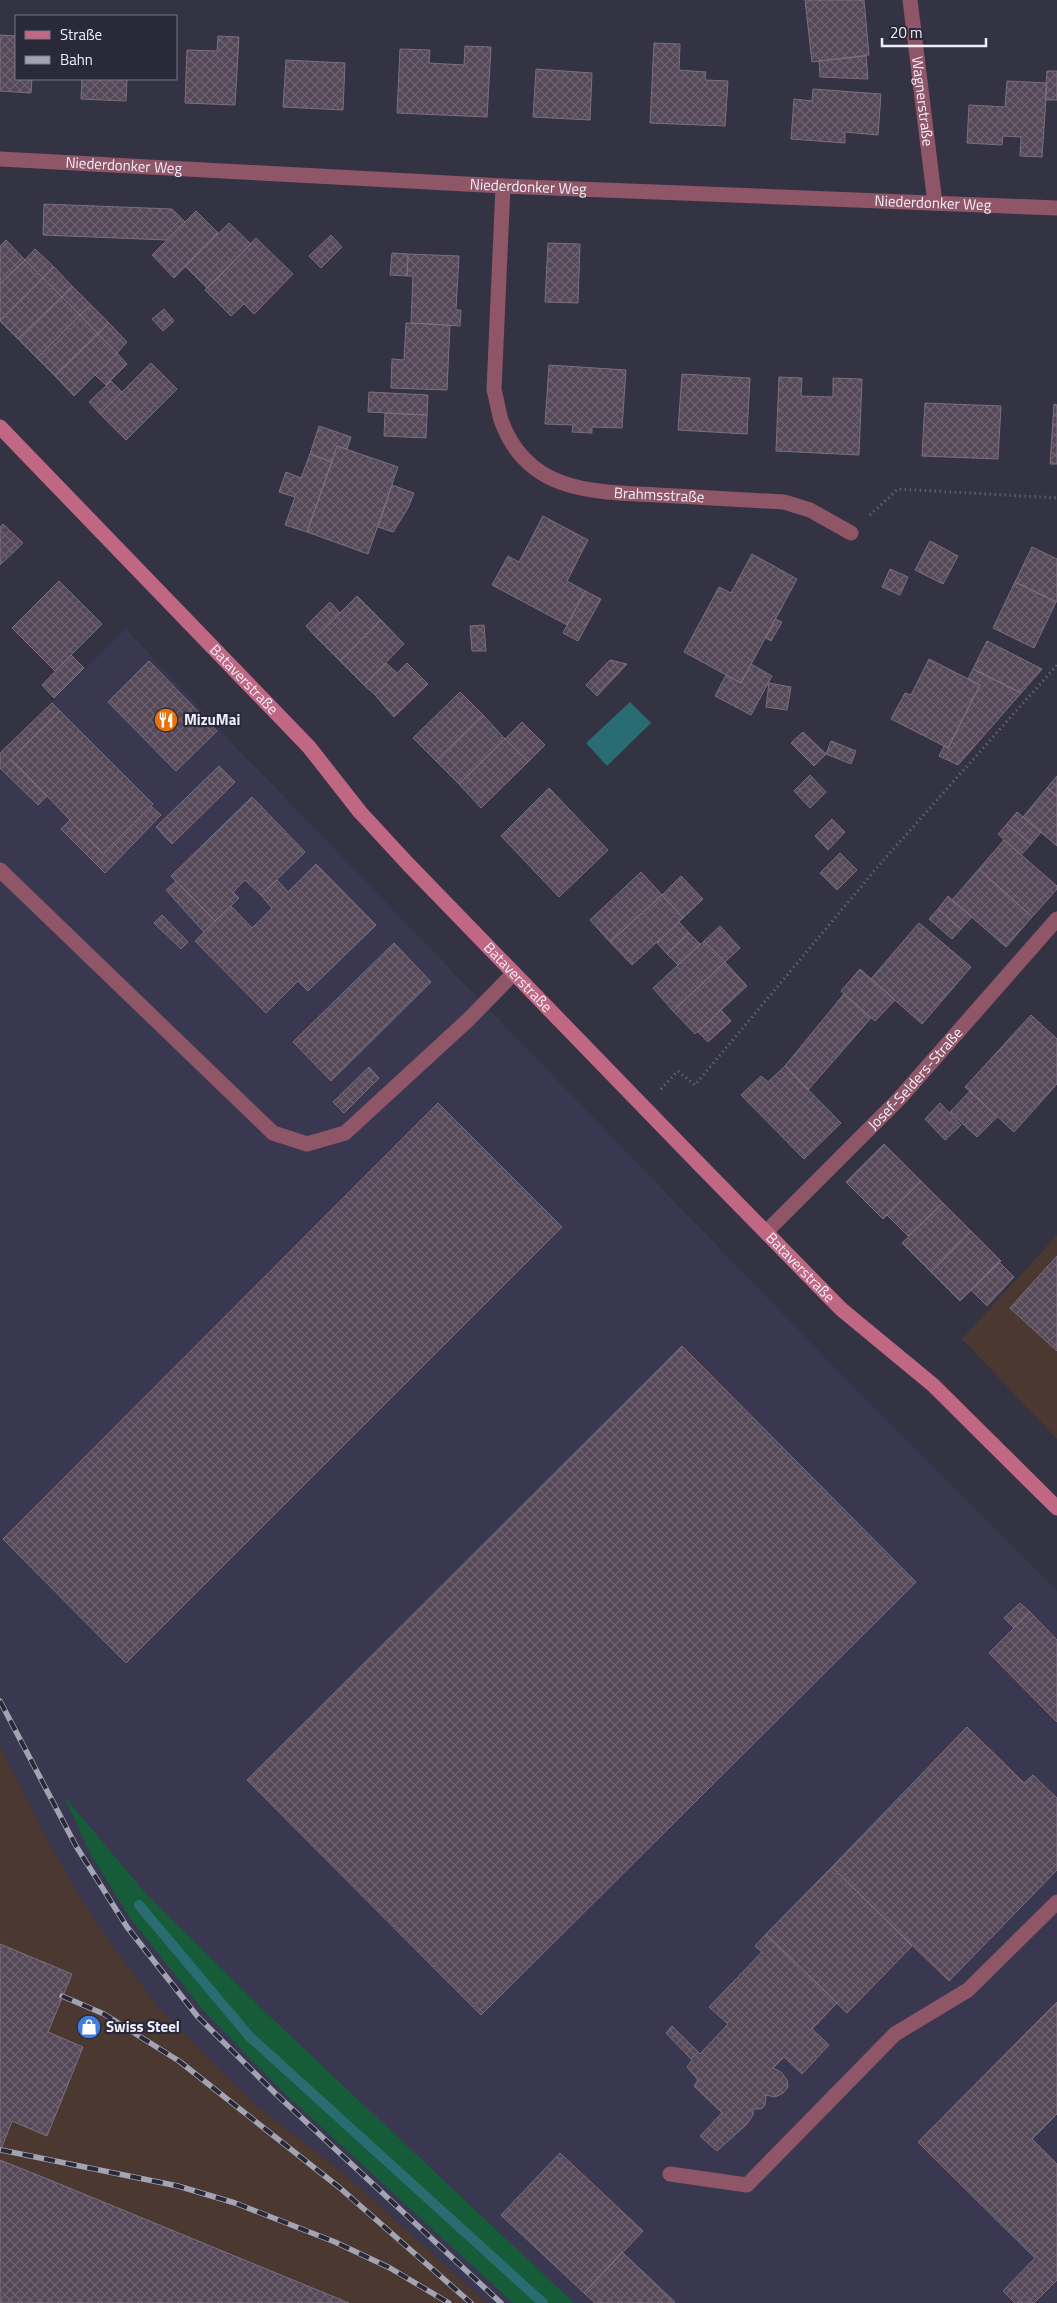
<svg xmlns="http://www.w3.org/2000/svg" width="1057" height="2303" font-family="'Titillium Web',sans-serif">
<defs>
<pattern id="building-cross-hatch" width="8" height="8" patternUnits="userSpaceOnUse" patternTransform="scale(1.25)"><rect width="8" height="8" fill="#554858"/><path d="M0 0l8 8M0 8l8-8" fill="none" stroke="#6e6371"/></pattern>
</defs>
<rect width="100%" height="100%" fill="#334"/>
<path fill="#4b3830" d="M 1057,1235 L 1057,1439 L 962,1339 Z
M 0,1746 L 45,1835 L 156,2004 L 256,2105 L 344,2173 L 487,2303 L 0,2303 Z"/>
<path fill="#393850" d="M 126,629 L 233,744 L 833,1366 L 1057,1591 L 1057,2303 L 487,2303 L 344,2173 L 256,2105 L 156,2004 L 116,1951 L 78,1894 L 45,1835 L 0,1746 L 0,753 Z"/>
<path fill="#165c39" d="M 64,1796 L 147,1895 L 261,2008 L 574,2303 L 513,2303 L 280,2089 L 203,2010 L 130,1918 L 90,1853 Z"/>
<path fill="#296d72" d="M 630,702 L 651,723 L 607,766 L 586,743 Z"/>
<g fill="none" stroke-linecap="round" stroke-linejoin="round">
<path stroke="#296d72" stroke-width="10" d="M 139,1905 L 249,2036 L 543,2303"/>
</g>
<path fill="url(#building-cross-hatch)" stroke="#7c6e7f" d="M 805,0 L 864,0 L 869,55 L 812,62 Z
M 0,35 L 16,36 L 16,79 L 32,79 L 31,93 L 0,91 Z
M 218,36 L 239,37 L 235,105 L 185,103 L 187,50 L 217,51 Z
M 654,43 L 680,44 L 679,70 L 706,72 L 705,80 L 728,81 L 725,126 L 650,123 Z
M 465,46 L 491,47 L 487,117 L 397,113 L 400,49 L 430,50 L 429,63 L 464,65 Z
M 866,56 L 868,79 L 820,77 L 819,61 Z
M 286,60 L 345,63 L 343,110 L 283,107 Z
M 536,69 L 592,73 L 590,120 L 533,117 Z
M 1047,71 L 1057,71 L 1057,100 L 1045,100 Z
M 82,79 L 127,79 L 126,101 L 81,99 Z
M 1007,81 L 1047,83 L 1042,157 L 1020,156 L 1021,137 L 1003,136 L 1002,145 L 967,143 L 969,105 L 1005,107 Z
M 813,89 L 881,94 L 878,135 L 845,132 L 845,143 L 791,139 L 794,99 L 812,101 Z
M 44,204 L 172,209 L 185,222 L 167,240 L 43,235 Z
M 196,211 L 218,233 L 174,278 L 152,255 Z
M 229,223 L 251,244 L 207,288 L 185,266 Z
M 331,235 L 342,247 L 321,268 L 309,256 Z
M 256,238 L 293,274 L 254,314 L 218,278 Z
M 6,240 L 25,260 L 0,284 L 0,246 Z
M 548,243 L 580,244 L 578,303 L 545,302 Z
M 35,249 L 54,267 L 43,278 L 25,260 Z
M 392,253 L 408,254 L 407,276 L 390,275 Z
M 408,254 L 459,256 L 456,310 L 461,310 L 460,326 L 411,323 L 413,276 L 407,276 Z
M 25,260 L 43,278 L 0,321 L 0,284 Z
M 54,267 L 72,286 L 62,297 L 43,278 Z
M 43,278 L 62,297 L 18,339 L 0,321 Z
M 218,278 L 244,304 L 231,316 L 205,290 Z
M 72,286 L 91,305 L 80,315 L 62,297 Z
M 62,297 L 80,315 L 37,358 L 18,339 Z
M 91,305 L 109,323 L 98,334 L 80,315 Z
M 164,309 L 174,321 L 163,331 L 152,319 Z
M 80,315 L 98,334 L 55,376 L 37,358 Z
M 109,323 L 127,342 L 117,353 L 98,334 Z
M 406,323 L 450,325 L 447,390 L 391,388 L 392,359 L 404,360 Z
M 98,334 L 117,353 L 74,396 L 55,376 Z
M 117,353 L 127,364 L 106,385 L 95,375 Z
M 151,363 L 177,389 L 126,440 L 100,414 Z
M 549,365 L 626,370 L 622,428 L 592,427 L 592,433 L 572,432 L 573,425 L 545,424 Z
M 682,374 L 750,378 L 747,434 L 678,430 Z
M 779,377 L 802,378 L 801,396 L 833,397 L 833,378 L 862,379 L 859,455 L 776,451 Z
M 111,381 L 122,392 L 100,414 L 89,402 Z
M 369,392 L 428,395 L 427,415 L 368,412 Z
M 925,403 L 1001,406 L 998,459 L 922,456 Z
M 1054,404 L 1057,405 L 1057,464 L 1050,464 Z
M 385,413 L 427,415 L 426,438 L 384,436 Z
M 319,426 L 351,437 L 347,449 L 337,446 L 332,462 L 310,454 Z
M 337,446 L 398,467 L 368,554 L 307,532 Z
M 310,454 L 332,462 L 307,532 L 285,525 L 295,497 L 279,492 L 286,472 L 301,478 Z
M 392,485 L 414,493 L 408,508 L 393,532 L 378,527 Z
M 543,516 L 588,540 L 567,581 L 585,591 L 567,625 L 492,585 L 508,556 L 519,562 Z
M 3,524 L 23,543 L 0,565 L 0,527 Z
M 930,541 L 958,556 L 943,584 L 915,570 Z
M 1032,547 L 1057,559 L 1057,602 L 1015,582 Z
M 752,554 L 797,579 L 741,683 L 684,652 L 719,587 L 731,593 Z
M 890,569 L 908,577 L 900,595 L 882,587 Z
M 59,581 L 102,624 L 55,671 L 12,628 Z
M 1015,582 L 1056,602 L 1034,648 L 993,628 Z
M 585,591 L 601,599 L 578,641 L 563,633 Z
M 357,596 L 381,620 L 340,661 L 316,637 Z
M 330,602 L 340,613 L 316,637 L 306,626 Z
M 775,619 L 782,622 L 771,641 L 766,638 Z
M 381,620 L 404,644 L 364,685 L 340,661 Z
M 484,625 L 486,651 L 472,651 L 470,626 Z
M 987,641 L 1042,669 L 1021,693 L 973,669 Z
M 71,655 L 84,668 L 54,698 L 42,685 Z
M 929,659 L 980,685 L 948,748 L 891,719 L 905,693 L 911,695 Z
M 610,660 L 627,664 L 597,696 L 586,685 Z
M 149,661 L 217,731 L 176,771 L 108,702 Z
M 386,663 L 397,673 L 375,695 L 364,685 Z
M 407,663 L 428,684 L 394,717 L 375,695 Z
M 751,664 L 772,676 L 751,715 L 715,696 L 726,675 L 741,683 Z
M 973,669 L 1021,693 L 958,765 L 939,756 L 944,746 L 948,748 L 980,685 L 968,679 Z
M 769,683 L 791,687 L 787,710 L 766,707 Z
M 460,692 L 483,715 L 436,761 L 413,738 Z
M 52,703 L 60,711 L 11,759 L 47,796 L 38,805 L 0,768 L 0,753 Z
M 60,711 L 153,804 L 103,854 L 11,759 Z
M 483,715 L 505,739 L 459,784 L 436,761 Z
M 522,722 L 545,745 L 528,762 L 505,739 Z
M 803,732 L 826,754 L 814,766 L 791,743 Z
M 505,739 L 528,762 L 481,808 L 459,784 Z
M 831,741 L 856,751 L 851,764 L 826,754 Z
M 219,766 L 235,782 L 172,844 L 156,827 Z
M 810,775 L 826,792 L 810,808 L 794,791 Z
M 1057,776 L 1057,796 L 1047,788 Z
M 549,788 L 608,850 L 559,897 L 501,836 Z
M 1047,788 L 1057,796 L 1057,846 L 1023,817 Z
M 252,797 L 305,852 L 261,895 L 245,880 L 233,892 L 239,898 L 215,921 L 171,876 Z
M 151,806 L 161,815 L 105,873 L 61,829 L 70,820 L 103,854 Z
M 1017,812 L 1041,832 L 1031,844 L 1007,824 Z
M 832,819 L 845,832 L 828,850 L 815,836 Z
M 1007,824 L 1031,844 L 1021,855 L 998,834 Z
M 1004,840 L 1057,886 L 1057,889 L 1032,917 L 979,869 Z
M 840,853 L 857,870 L 837,890 L 820,873 Z
M 316,864 L 376,925 L 308,991 L 298,981 L 266,1013 L 195,941 L 231,906 L 252,928 L 272,908 L 261,895 L 277,880 L 288,892 Z
M 979,869 L 1032,917 L 1006,947 L 952,900 Z
M 641,872 L 662,895 L 610,942 L 590,920 Z
M 681,876 L 703,899 L 683,918 L 662,895 Z
M 176,881 L 215,921 L 204,932 L 166,890 Z
M 662,895 L 683,918 L 632,965 L 610,942 Z
M 948,896 L 972,917 L 961,929 L 938,909 Z
M 938,909 L 961,929 L 952,939 L 929,919 Z
M 162,915 L 188,942 L 181,949 L 154,923 Z
M 679,922 L 689,933 L 667,954 L 657,943 Z
M 919,923 L 971,967 L 922,1024 L 871,979 Z
M 720,926 L 740,948 L 725,962 L 704,941 Z
M 689,933 L 700,944 L 678,965 L 667,954 Z
M 704,941 L 725,962 L 673,1011 L 653,988 Z
M 394,943 L 431,982 L 331,1081 L 293,1042 Z
M 725,962 L 747,986 L 695,1034 L 673,1011 Z
M 860,969 L 895,1000 L 875,1021 L 841,991 Z
M 844,994 L 871,1018 L 808,1090 L 785,1066 Z
M 721,1010 L 731,1021 L 708,1042 L 698,1032 Z
M 1031,1015 L 1057,1039 L 1057,1084 L 1014,1132 L 965,1087 Z
M 785,1066 L 841,1123 L 804,1159 L 741,1095 L 761,1076 L 768,1082 Z
M 369,1067 L 379,1078 L 344,1113 L 333,1102 Z
M 970,1091 L 997,1117 L 977,1137 L 950,1112 Z
M 438,1103 L 562,1227 L 126,1663 L 3,1539 Z
M 940,1103 L 961,1125 L 945,1140 L 925,1119 Z
M 884,1144 L 921,1181 L 883,1219 L 846,1182 Z
M 921,1181 L 943,1203 L 908,1236 L 887,1215 Z
M 943,1203 L 971,1231 L 931,1272 L 902,1243 Z
M 971,1231 L 1001,1261 L 960,1301 L 931,1272 Z
M 1057,1256 L 1057,1351 L 1010,1308 Z
M 999,1262 L 1014,1277 L 987,1306 L 971,1290 Z
M 682,1346 L 916,1582 L 481,2015 L 247,1780 Z
M 1020,1603 L 1030,1612 L 1014,1628 L 1004,1618 Z
M 1030,1612 L 1057,1640 L 1057,1722 L 989,1653 Z
M 967,1727 L 1024,1783 L 1033,1775 L 1057,1798 L 1057,1870 L 949,1981 L 832,1867 Z
M 832,1867 L 912,1946 L 847,2013 L 766,1934 Z
M 766,1934 L 837,2003 L 812,2029 L 829,2045 L 802,2074 L 784,2057 L 773,2068 L 781,2072 L 787,2080 L 788,2087 L 783,2093 L 775,2097 L 766,2095 L 765,2105 L 761,2109 L 753,2109 L 753,2115 L 747,2124 L 717,2151 L 700,2136 L 722,2113 L 694,2086 L 698,2080 L 687,2067 L 692,2060 L 666,2033 L 672,2026 L 700,2054 L 728,2024 L 709,2007 L 762,1952 L 755,1946 Z
M 0,1944 L 72,1974 L 48,2032 L 83,2047 L 47,2136 L 12,2121 L 0,2152 Z
M 1057,2002 L 1057,2114 L 1032,2139 L 1057,2164 L 1057,2280 L 1034,2303 L 1015,2303 L 1003,2291 L 1035,2258 L 918,2142 Z
M 560,2153 L 643,2231 L 584,2293 L 501,2215 Z
M 0,2160 L 45,2178 L 349,2303 L 0,2303 Z
M 622,2252 L 675,2302 L 674,2303 L 595,2303 L 584,2293 Z"/>
<g fill="none" stroke-linecap="round" stroke-linejoin="round">
<path stroke="#717180" stroke-width="3" stroke-dasharray="1 4" stroke-linecap="butt" d="M 870,515 L 898,489 L 1057,498
M 661,1089 L 678,1071 L 695,1085 L 881,863 L 1057,665"/>
<path stroke="#8f5667" stroke-width="15" d="M 0,870 L 273,1133 L 307,1144 L 345,1133 L 468,1020 L 514,973
M 670,2174 L 747,2185 L 895,2034 L 968,1990 L 1057,1902"/>
<g stroke="#8f5667" stroke-width="15">
<path id="s1" d="M 910,0 L 935,203"/>
<path id="s2" d="M 0,159 L 503,186 L 1057,208"/>
<path id="s3" d="M 503,186 L 494,390 C 497,400 498,410 501,420 C 527,493 593,492 658,495 C 700,497 742,500 784,502 L 810,510 L 851,533"/>
<path id="s4" d="M 766,1232 L 899,1099 L 1057,919"/>
</g>
<path stroke="#c06783" stroke-width="15" id="s5" d="M 0,427 L 309,747 L 360,812 L 408,864 L 699,1164 L 841,1309 L 933,1385 L 1057,1508"/>
<g stroke="#a3a3b1" stroke-width="5.5">
<path id="rail" d="M 0,1701 L 76,1846 L 127,1927 L 198,2017 L 276,2094 L 501,2303
M 62,1996 L 104,2014 L 179,2061 L 340,2188 L 471,2303
M 1,2150 L 178,2186 L 235,2203 L 335,2242 L 390,2268 L 449,2303"/>
</g>
<use href="#rail" stroke="#29293a" stroke-width="4" stroke-dasharray="11" stroke-linecap="butt"/>
</g>
<defs>
<g id="restaurant-disc" transform="scale(1.25)"><circle r="9.5" fill="#e8710a" stroke="#29293a"/><path d="M-5-6h1v4h1v-4h1v4h1v-4h1v5L-1.5 .5V6h-2V.5L-5-1ZM5-6V6H3V1.5H1.5Q1.5-4 5-6Z" fill="#fff"/></g>
<g id="shop-disc" transform="scale(1.25)"><circle r="9.5" fill="#3f7fe0" stroke="#29293a"/><path d="M-5-2.5h2.3a2.7 3.5 0 0 1 5.4 0H5L5.5 6h-11ZM-1.5-2.5h3a1.5 2.3 0 0 0-3 0Z" fill="#fff"/></g>
</defs>
<g fill-rule="evenodd">
<use href="#restaurant-disc" x="166" y="720"/>
<use href="#shop-disc" x="89" y="2027"/>
</g>
<g text-anchor="middle" stroke-width="4.5" stroke-linejoin="round" paint-order="stroke">
<g font-size="15" fill="#efeffb" stroke="#29293a">
<text dy="5" stroke="none"><textPath href="#s1" startOffset="102">Wagnerstraße</textPath></text>
<text dy="5" stroke="none"><textPath href="#s2" startOffset="124">Niederdonker Weg</textPath></text>
<text dy="5" stroke="none"><textPath href="#s2" startOffset="529">Niederdonker Weg</textPath></text>
<text dy="5" stroke="none"><textPath href="#s2" startOffset="934">Niederdonker Weg</textPath></text>
<text dy="5" stroke="none"><textPath href="#s3" startOffset="424">Brahmsstraße</textPath></text>
<text dy="5" stroke="none"><textPath href="#s5" startOffset="351">Bataverstraße</textPath></text>
<text dy="5" stroke="none"><textPath href="#s5" startOffset="756">Bataverstraße</textPath></text>
<text dy="5" stroke="none"><textPath href="#s4" startOffset="214">Josef-Selders-Straße</textPath></text>
<text dy="5" stroke="none"><textPath href="#s5" startOffset="1161">Bataverstraße</textPath></text>
</g>
<g font-size="15" font-weight="bold" fill="#efeffb" stroke="#29293a" text-anchor="start">
<text x="184" y="725">MizuMai</text>
<text x="106" y="2032">Swiss Steel</text>
</g>
</g>
<rect x="15" y="15" width="162" height="65" fill="#29293a" stroke="#787887"/>
<rect x="25" y="31" width="25" height="8" fill="#c06783" stroke="#787887"/>
<text x="60" y="40" font-size="15" fill="#efeffb">Straße</text>
<rect x="25" y="56" width="25" height="8" fill="#a3a3b1" stroke="#787887"/>
<text x="60" y="65" font-size="15" fill="#efeffb">Bahn</text>
<path d="M882 38v8h104v-8" fill="none" stroke="#efeffb" stroke-width="2.5"/>
<text x="890" y="38" font-size="15" fill="#efeffb" stroke="#29293a" stroke-width="4" paint-order="stroke">20 m</text>
</svg>
